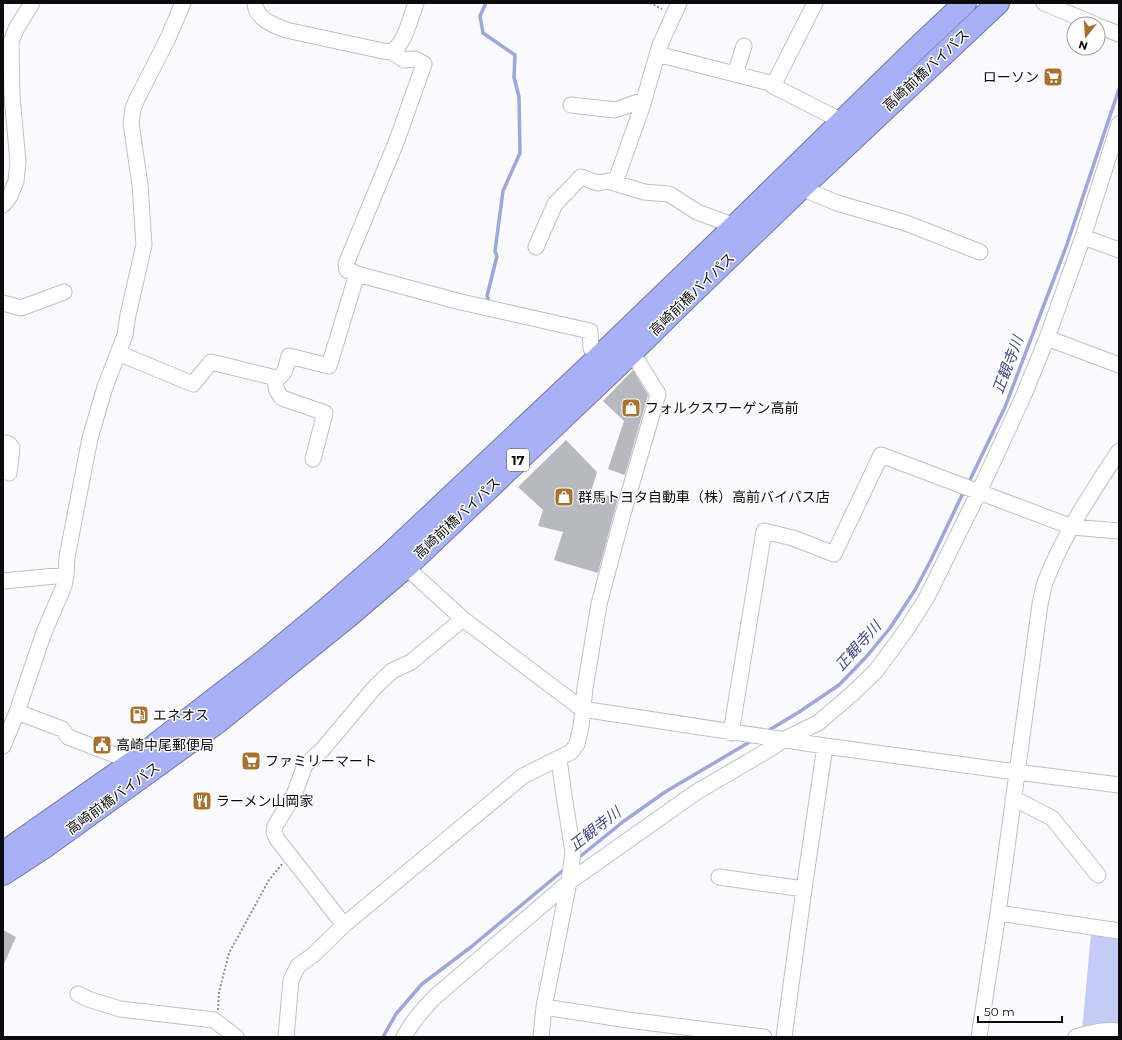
<svg xmlns="http://www.w3.org/2000/svg" width="1122" height="1040" font-family="Montserrat,'Noto Sans JP',sans-serif">
<rect width="100%" height="100%" fill="#f9f9fe"/>
<path fill="#c4cbf6" d="M 1091,934 L 1119,938 L 1119,1028 L 1082,1031 Z"/>
<g fill="none" stroke-linecap="round" stroke-linejoin="round">
<path stroke="#9ea6de" stroke-width="3.5" d="M 486,3 L 480,16 L 483,33 L 515,55 L 514,77 L 519,97 L 520,153 L 503,191 L 495,251 L 497,256 L 487,296 L 490,304
M 968,484 L 1005,407 L 1066,247 L 1119,89
M 766,732 L 799,712 L 839,685 L 867,656 L 890,628 L 915,590 L 931,560 L 964,491
M 577,859 L 624,821 L 665,792 L 753,740
M 383,1037 L 396,1014 L 422,984 L 471,947 L 566,868"/>
</g>
<path fill="#b7b8c0" d="M 633,370 L 648,395 L 625,475 L 608,469 L 624,421 L 603,401 Z
M 566,440 L 597,472 L 591,492 L 618,498 L 598,573 L 554,560 L 563,532 L 538,526 L 543,510 L 518,487 Z
M 3,930 L 16,937 L 3,966 Z"/>
<g fill="none" stroke-linecap="round" stroke-linejoin="round">
<g stroke="#bec0c7" stroke-width="17">
<path id="minor" d="M 255,3 C 256,19 273,25 286,30 L 383,51 L 392,52 C 406,41 410,19 416,3
M 815,3 L 773,86 L 842,121
M 1044,3 L 1094,24
M 1098,26 L 1119,34
M 392,52 L 404,60 L 415,59 L 424,64 L 397,140 L 346,264 L 347,270 L 357,274 L 461,302 L 590,331 L 591,348 L 599,357
M 657,54 L 774,84
M 735,74 L 744,46
M 571,105 L 615,110 L 644,100
M 615,183 L 642,107 L 660,45 L 679,3
M 801,188 L 837,203 L 906,223 L 980,252
M 3,205 L 10,196 L 16,181 L 18,162 L 12,96 L 11,42 L 16,29 L 32,3
M 1083,237 L 1119,250
M 536,247 L 555,204 L 581,177 L 598,183 L 608,181 L 644,192 L 669,194 L 697,212 L 735,226
M 3,303 L 21,308 L 64,292
M 1047,338 L 1119,365
M 118,353 L 193,384 L 211,362 L 276,378 C 286,376 286,365 289,356 L 329,366 L 357,274
M 276,378 C 275,387 276,391 282,398 L 325,413 L 313,459
M 3,443 L 9,444 L 12,448 L 9,473
M 406,567 L 463,619 L 582,709 L 825,746 L 1016,772 L 1119,785
M 3,581 L 66,575
M 17,712 L 62,729 L 68,737 L 133,762
M 731,733 L 764,531 L 793,538 L 834,554 L 881,455 L 1072,527 L 1119,531
M 3,746 L 17,712 L 43,635 L 64,586 L 66,575 L 67,557 L 90,438 L 105,387 L 125,335 L 128,315 L 144,245 L 140,185 L 131,123 L 133,109 L 136,101 L 168,38 L 183,3
M 1013,798 L 1052,818 L 1098,875
M 719,877 L 804,889
M 998,913 L 1119,931
M 344,925 L 277,839 L 274,832 L 275,826 L 294,795 L 305,765 L 322,750 L 375,687 L 392,671 L 411,662 L 463,619
M 78,994 L 88,999 L 120,1009 L 214,1020 L 236,1037
M 544,1007 L 628,1020 L 764,1037
M 286,1037 L 291,980 L 298,966 L 313,955 L 344,925 L 523,776 L 571,752 L 577,744 L 581,727 L 585,688 L 599,604 L 624,510 L 658,394 L 638,362 L 630,354
M 404,1037 C 412,1021 423,1009 436,996 L 569,882 L 695,793 L 770,749 L 783,740 L 818,723 L 852,694 L 876,671 L 906,630 L 926,599 L 979,492 L 1023,397 L 1047,338 L 1083,237 L 1119,124
M 541,1037 L 544,1007 L 569,882 L 573,852 L 563,789 L 559,759
M 784,1037 L 804,889 L 825,746
M 979,1037 L 998,913 L 1040,604 C 1042,596 1043,587 1046,580 C 1064,534 1092,492 1119,451
M 1076,1037 C 1090,1033 1105,1029 1119,1031"/>
</g>
<g stroke="#7177a4" stroke-width="24">
<path id="highway" d="M 3,853 L 133,762 L 264,661 L 328,608 L 390,554 L 599,357 L 735,226 L 916,49 L 965,3
M 3,874 L 43,848 L 219,721 L 345,619 L 406,567 L 630,354 L 689,296 L 801,188 L 998,3"/>
</g>
<path stroke="#8e8e92" stroke-width="2" stroke-dasharray="2 2" stroke-linecap="butt" d="M 650,3 L 662,9
M 218,1010 L 219,992 L 229,953 L 269,880 L 282,864"/>
<use href="#minor" stroke="#fff" stroke-width="15"/>
<use href="#highway" stroke="#a8b1f5" stroke-width="22"/>
</g>
<defs>
<g id="supermarket-square" transform="scale(1)"><rect x="-9" y="-9" width="18" height="18" rx="4" fill="#a9712e" stroke="#fff"/><path d="M-6-5.5h2.5l.6 2H6L4.5 2H-2.5L-4.4-4H-6ZM-1.5 3.2a1.3 1.3 0 1 0 .1 0ZM3 3.2a1.3 1.3 0 1 0 .1 0Z" fill="#fff"/></g>
<g id="shop-square" transform="scale(1)"><rect x="-9" y="-9" width="18" height="18" rx="4" fill="#a9712e" stroke="#fff"/><path d="M-5-2.5h2.3a2.7 3.5 0 0 1 5.4 0H5L5.5 6h-11ZM-1.5-2.5h3a1.5 2.3 0 0 0-3 0Z" fill="#fff"/></g>
<g id="fuel-square" transform="scale(1)"><rect x="-9" y="-9" width="18" height="18" rx="4" fill="#a9712e" stroke="#fff"/><path d="M-5.5-6h7V0h2V4h1.3V-2.5L3-4.5l.8-.8L6-3V5H2.5V1h-1V6h-7ZM-4.2-4.7v3.2H.2V-4.7Z" fill="#fff"/></g>
<g id="civic-square" transform="scale(1)"><rect x="-9" y="-9" width="18" height="18" rx="4" fill="#a9712e" stroke="#fff"/><path d="M-.6-6.5H3V-4.5H.6V-3L4-1V1h2V6H-6V1h2V-1L-.6-3ZM-1.2 2.5V6h2.4V2.5Z" fill="#fff"/></g>
<g id="restaurant-square" transform="scale(1)"><rect x="-9" y="-9" width="18" height="18" rx="4" fill="#a9712e" stroke="#fff"/><path d="M-5-6h1v4h1v-4h1v4h1v-4h1v5L-1.5 .5V6h-2V.5L-5-1ZM5-6V6H3V1.5H1.5Q1.5-4 5-6Z" fill="#fff"/></g>
</defs>
<g fill-rule="evenodd">
<use href="#supermarket-square" x="1053" y="77"/>
<use href="#shop-square" x="631" y="408"/>
<use href="#shop-square" x="564" y="497"/>
<use href="#fuel-square" x="139" y="715"/>
<use href="#civic-square" x="102" y="745"/>
<use href="#supermarket-square" x="251" y="761"/>
<use href="#restaurant-square" x="202" y="801"/>
</g>
<g text-anchor="middle" stroke-width="3" stroke-linejoin="round" paint-order="stroke">
<rect fill="#fff" stroke="#555557" stroke-width="1" x="507" y="449" width="22" height="22" rx="3"/>
<g font-size="13" font-weight="bold" fill="#0c0c0f">
<text x="518" y="465">17</text>
</g>
<g font-size="14" fill="#0c0c0f" stroke="#fff">
<text transform="translate(926 70) rotate(-43)" y="5">高崎前橋バイパス</text>
<text transform="translate(692 294) rotate(-44)" y="5">高崎前橋バイパス</text>
<text transform="translate(457 518) rotate(-43)" y="5">高崎前橋バイパス</text>
<text transform="translate(113 798) rotate(-36)" y="5">高崎前橋バイパス</text>
</g>
<g font-size="14" fill="#0c0c0f" stroke="#fff" text-anchor="start">
<text x="1039" y="82" text-anchor="end">ローソン</text>
<text x="645" y="413">フォルクスワーゲン高前</text>
<text x="578" y="502">群馬トヨタ自動車（株）高前バイパス店</text>
<text x="153" y="720">エネオス</text>
<text x="116" y="750">高崎中尾郵便局</text>
<text x="265" y="766">ファミリーマート</text>
<text x="216" y="806">ラーメン山岡家</text>
</g>
<g font-size="15" font-style="italic" fill="#42468b" stroke="#fff">
<text transform="translate(1008 365) rotate(-69)" y="5">正観寺川</text>
<text transform="translate(858 646) rotate(-48)" y="5">正観寺川</text>
<text transform="translate(595 829) rotate(-38)" y="5">正観寺川</text>
</g>
</g>
<rect width="1122" height="1040" fill="none" stroke="#0c0c0f" stroke-width="8"/>
<g transform="translate(1086 36) rotate(197)"><circle r="19" fill="#ffffff" stroke="#9e9e9f"/>
<path d="M0-3L7 15L0 10L-7 15Z" fill="#a9712e"/>
<text y="-6" font-size="11" font-weight="bold" text-anchor="middle" fill="#0c0c0f">N</text>
</g>
<path d="M978 1016v6h84v-6" fill="none" stroke="#0c0c0f" stroke-width="2"/>
<text x="984" y="1016" font-size="12" fill="#0c0c0f" stroke="#ffffff" stroke-width="3" paint-order="stroke">50 m</text>
</svg>
